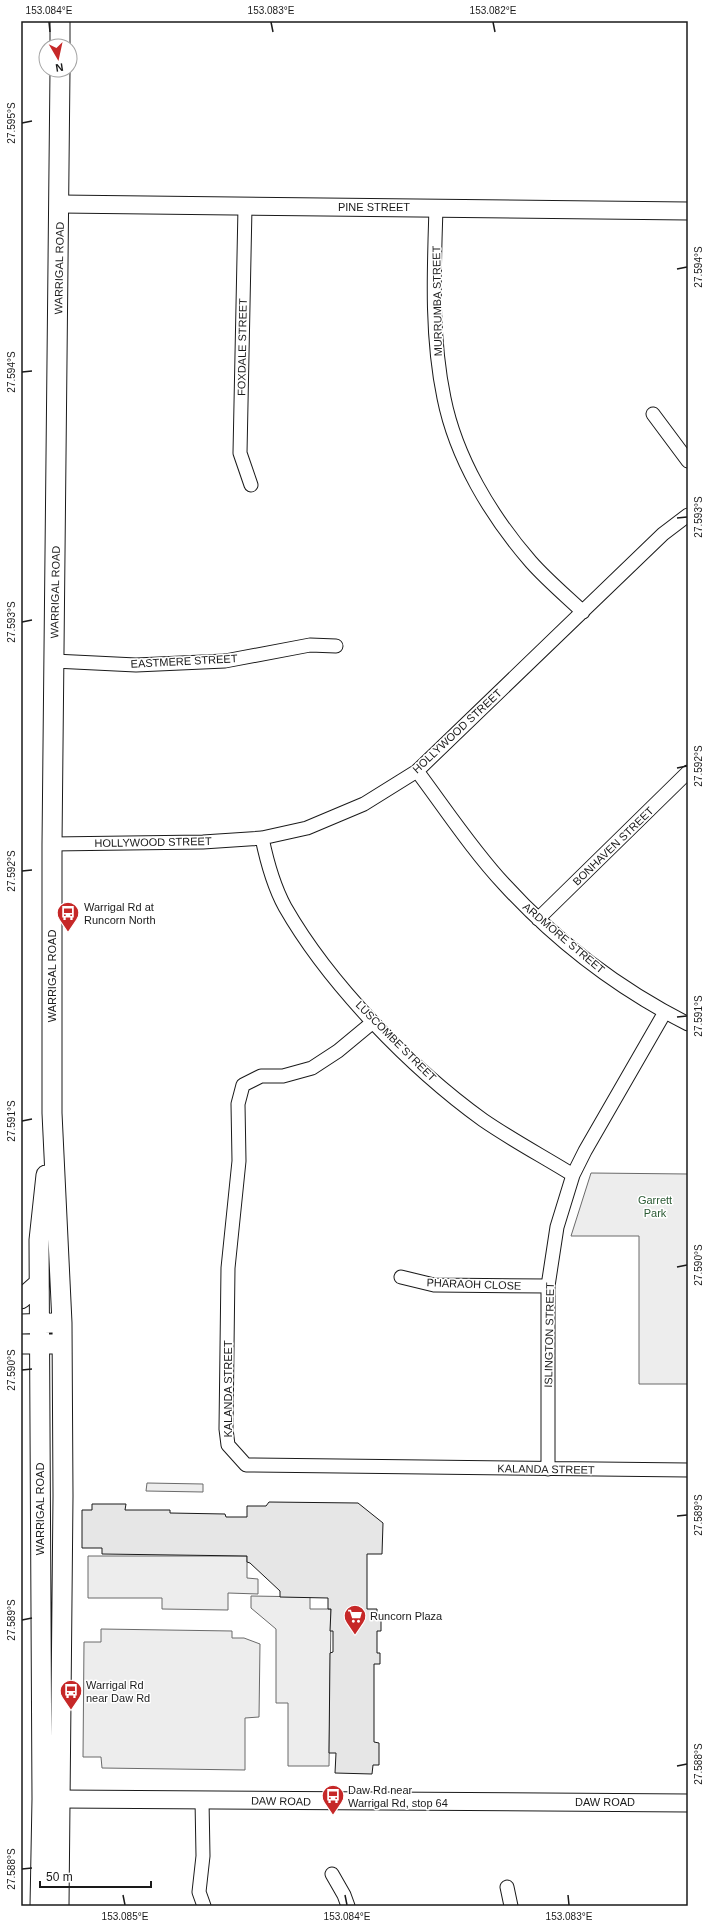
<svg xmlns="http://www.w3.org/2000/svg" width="709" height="1927" font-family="Arial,sans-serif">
<rect width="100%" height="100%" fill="#fff"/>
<path fill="#ededed" stroke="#6a6a6a" d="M 591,1173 L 688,1174 L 688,1384 L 639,1384 L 639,1236 L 571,1236 Z
M 147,1483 L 203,1484 L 203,1492 L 146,1491 Z
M 88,1556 L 247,1556 L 247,1578 L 258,1579 L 258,1594 L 228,1593 L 228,1610 L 162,1609 L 162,1598 L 88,1598 Z
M 251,1596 L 310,1597 L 310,1609 L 331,1609 L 329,1766 L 288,1766 L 288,1703 L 276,1703 L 276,1629 L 251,1608 Z
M 101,1629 L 232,1631 L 232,1638 L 244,1638 L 260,1644 L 259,1717 L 245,1718 L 245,1770 L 102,1768 L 101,1757 L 83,1757 L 84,1642 L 101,1642 Z"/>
<path fill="#e6e6e6" stroke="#1a1a1a" d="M 269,1502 L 358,1503 L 383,1523 L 382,1554 L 367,1554 L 367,1609 L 377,1609 L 377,1620 L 381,1620 L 381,1631 L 377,1631 L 377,1653 L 380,1653 L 380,1664 L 374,1664 L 374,1742 L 379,1743 L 379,1765 L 373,1765 L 372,1774 L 335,1773 L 336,1753 L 329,1753 L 330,1653 L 333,1652 L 333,1631 L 330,1631 L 331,1609 L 328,1609 L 328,1598 L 280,1597 L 280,1591 L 250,1563 L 247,1562 L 247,1556 L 102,1554 L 102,1548 L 82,1548 L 82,1510 L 92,1510 L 92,1504 L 126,1504 L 125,1510 L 170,1510 L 170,1513 L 225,1514 L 226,1517 L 247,1517 L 247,1506 L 266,1506 Z"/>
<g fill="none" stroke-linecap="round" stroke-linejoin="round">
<g stroke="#1a1a1a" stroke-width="15">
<path id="minor" d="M 245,207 L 240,453 L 251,485
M 436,208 C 434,271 431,336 444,398 C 456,458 491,516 531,562 C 547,580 566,596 583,612
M 653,414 L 688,461
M 54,661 L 136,665 L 225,661 L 310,645 L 336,646
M 417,771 C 444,807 473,851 504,884 C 556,941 619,989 688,1024
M 262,838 C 267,862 273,885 285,907 C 329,984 411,1068 483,1120 C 512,1140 544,1157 573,1175
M 52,844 L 203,842 L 262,838 L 307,828 L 364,804 L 417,771 L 663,534 L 688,515
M 538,919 L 688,772
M 373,1022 L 338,1051 L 312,1068 L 283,1076 L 261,1076 L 243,1085 L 238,1104 L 239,1161 L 228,1268 L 226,1429 L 228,1445 L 246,1465 L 688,1470
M 401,1277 L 434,1285 L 548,1286
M 548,1469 L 548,1286 L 557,1227 L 573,1175 L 585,1151 L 665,1012
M 202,1800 L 203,1856 L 199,1892 L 204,1906
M 332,1874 L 344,1895 L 348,1906
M 507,1887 L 511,1906"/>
</g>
<g stroke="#1a1a1a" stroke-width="19">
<path id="tertiary" d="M 60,204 L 688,211
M 59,1799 L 688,1803"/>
</g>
<g stroke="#1a1a1a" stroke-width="21">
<path id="secondary" d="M 60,46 L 60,21
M 21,1299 L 39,1283
M 21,1324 L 52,1323
M 21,1344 L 52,1344
M 40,1906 L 42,1799 L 39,1240 L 46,1175
M 59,1906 L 63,1496 L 62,1323 L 52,1113 L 52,844 L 60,70"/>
</g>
<use href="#minor" stroke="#fff" stroke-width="13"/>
<use href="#tertiary" stroke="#fff" stroke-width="17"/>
<use href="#secondary" stroke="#fff" stroke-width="19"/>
</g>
<path fill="none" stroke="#1a1a1a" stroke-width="1.5" d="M 49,22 L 50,32M 271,22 L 273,32M 493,22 L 495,32M 22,123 L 32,121M 677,269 L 687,267M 22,372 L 32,371M 677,518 L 687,517M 22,622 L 32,620M 677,768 L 687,766M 22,871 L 32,870M 677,1017 L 687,1016M 22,1121 L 32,1119M 677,1267 L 687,1265M 22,1370 L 32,1369M 677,1516 L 687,1515M 22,1620 L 32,1618M 677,1766 L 687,1764M 22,1869 L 32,1868M 123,1895 L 125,1905M 345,1895 L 347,1905M 568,1895 L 569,1905"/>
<defs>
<g id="bus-pin" transform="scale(1.15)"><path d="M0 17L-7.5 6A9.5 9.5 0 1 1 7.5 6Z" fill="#c62828" stroke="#fff"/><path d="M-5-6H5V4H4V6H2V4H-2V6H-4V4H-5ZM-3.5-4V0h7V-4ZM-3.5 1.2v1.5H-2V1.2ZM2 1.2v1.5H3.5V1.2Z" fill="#fff"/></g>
<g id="supermarket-pin" transform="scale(1.15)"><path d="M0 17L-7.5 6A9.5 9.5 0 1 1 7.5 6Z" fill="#c62828" stroke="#fff"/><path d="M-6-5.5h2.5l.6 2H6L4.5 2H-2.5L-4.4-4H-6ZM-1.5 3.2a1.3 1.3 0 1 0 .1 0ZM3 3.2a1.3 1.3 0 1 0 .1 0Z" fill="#fff"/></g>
</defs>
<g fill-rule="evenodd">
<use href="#bus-pin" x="68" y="913"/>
<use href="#supermarket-pin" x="355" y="1616"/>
<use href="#bus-pin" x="71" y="1691"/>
<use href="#bus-pin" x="333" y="1796"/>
</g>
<g text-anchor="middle" stroke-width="3" stroke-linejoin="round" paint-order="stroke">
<g font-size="11" fill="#1a1a1a" stroke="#fff">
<text x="374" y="211">PINE STREET</text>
<text transform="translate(59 268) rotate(-89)" y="4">WARRIGAL ROAD</text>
<text transform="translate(437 301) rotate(-91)" y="4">MURRUMBA STREET</text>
<text transform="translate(242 347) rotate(-89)" y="4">FOXDALE STREET</text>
<text transform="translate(55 592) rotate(-89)" y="4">WARRIGAL ROAD</text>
<text transform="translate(184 661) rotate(-3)" y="4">EASTMERE STREET</text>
<text transform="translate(457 731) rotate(-43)" y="4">HOLLYWOOD STREET</text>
<text transform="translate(153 842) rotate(-1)" y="4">HOLLYWOOD STREET</text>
<text transform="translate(613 846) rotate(-44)" y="4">BONHAVEN STREET</text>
<text transform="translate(564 938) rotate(40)" y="4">ARDMORE STREET</text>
<text transform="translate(52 976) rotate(-90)" y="4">WARRIGAL ROAD</text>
<text transform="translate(396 1041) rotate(45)" y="4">LUSCOMBE STREET</text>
<text transform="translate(474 1284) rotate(2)" y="4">PHARAOH CLOSE</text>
<text transform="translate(549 1335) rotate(-89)" y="4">ISLINGTON STREET</text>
<text transform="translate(228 1389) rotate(-90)" y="4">KALANDA STREET</text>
<text transform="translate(546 1469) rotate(1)" y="4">KALANDA STREET</text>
<text transform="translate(40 1509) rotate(-90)" y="4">WARRIGAL ROAD</text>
<text transform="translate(281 1801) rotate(1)" y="4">DAW ROAD</text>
<text x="605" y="1806">DAW ROAD</text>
</g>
<g font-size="11" fill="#1a1a1a" stroke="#fff" text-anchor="start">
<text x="84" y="911">Warrigal Rd at<tspan x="84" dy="13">Runcorn North</tspan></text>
<text x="370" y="1620">Runcorn Plaza</text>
<text x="86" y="1689">Warrigal Rd<tspan x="86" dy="13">near Daw Rd</tspan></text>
<text x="348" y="1794">Daw Rd near<tspan x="348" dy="13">Warrigal Rd, stop 64</tspan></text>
</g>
<g font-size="11" fill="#2b5a34" stroke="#fff">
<text x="655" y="1204">Garrett<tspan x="655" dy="13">Park</tspan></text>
</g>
</g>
<rect width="709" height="1927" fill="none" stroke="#ffffff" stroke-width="44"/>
<g transform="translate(58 58) rotate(171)"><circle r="19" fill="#ffffff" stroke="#a3a3a3"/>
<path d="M0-3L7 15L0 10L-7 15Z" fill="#c62828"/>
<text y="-6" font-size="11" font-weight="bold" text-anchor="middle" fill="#1a1a1a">N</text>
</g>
<path d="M40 1881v6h111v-6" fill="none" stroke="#1a1a1a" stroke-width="2"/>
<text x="46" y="1881" font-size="12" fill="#1a1a1a" stroke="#ffffff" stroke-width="3" paint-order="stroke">50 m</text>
<rect x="22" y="22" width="665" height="1883" fill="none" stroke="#1a1a1a" stroke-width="1.5"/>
<g font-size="10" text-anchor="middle" fill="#1a1a1a">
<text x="49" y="14">153.084°E</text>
<text x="271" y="14">153.083°E</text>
<text x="493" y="14">153.082°E</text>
<text transform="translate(11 123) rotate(-90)" y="4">27.595°S</text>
<text transform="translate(698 267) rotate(-90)" y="4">27.594°S</text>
<text transform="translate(11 372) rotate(-90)" y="4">27.594°S</text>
<text transform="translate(698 517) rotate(-90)" y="4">27.593°S</text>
<text transform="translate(11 622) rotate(-90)" y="4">27.593°S</text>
<text transform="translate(698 766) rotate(-90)" y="4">27.592°S</text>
<text transform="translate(11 871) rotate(-90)" y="4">27.592°S</text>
<text transform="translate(698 1016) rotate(-90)" y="4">27.591°S</text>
<text transform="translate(11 1121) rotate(-90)" y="4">27.591°S</text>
<text transform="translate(698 1265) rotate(-90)" y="4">27.590°S</text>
<text transform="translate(11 1370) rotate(-90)" y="4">27.590°S</text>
<text transform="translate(698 1515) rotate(-90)" y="4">27.589°S</text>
<text transform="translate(11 1620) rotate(-90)" y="4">27.589°S</text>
<text transform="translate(698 1764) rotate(-90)" y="4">27.588°S</text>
<text transform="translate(11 1869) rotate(-90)" y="4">27.588°S</text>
<text x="125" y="1920">153.085°E</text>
<text x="347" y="1920">153.084°E</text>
<text x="569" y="1920">153.083°E</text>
</g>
</svg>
